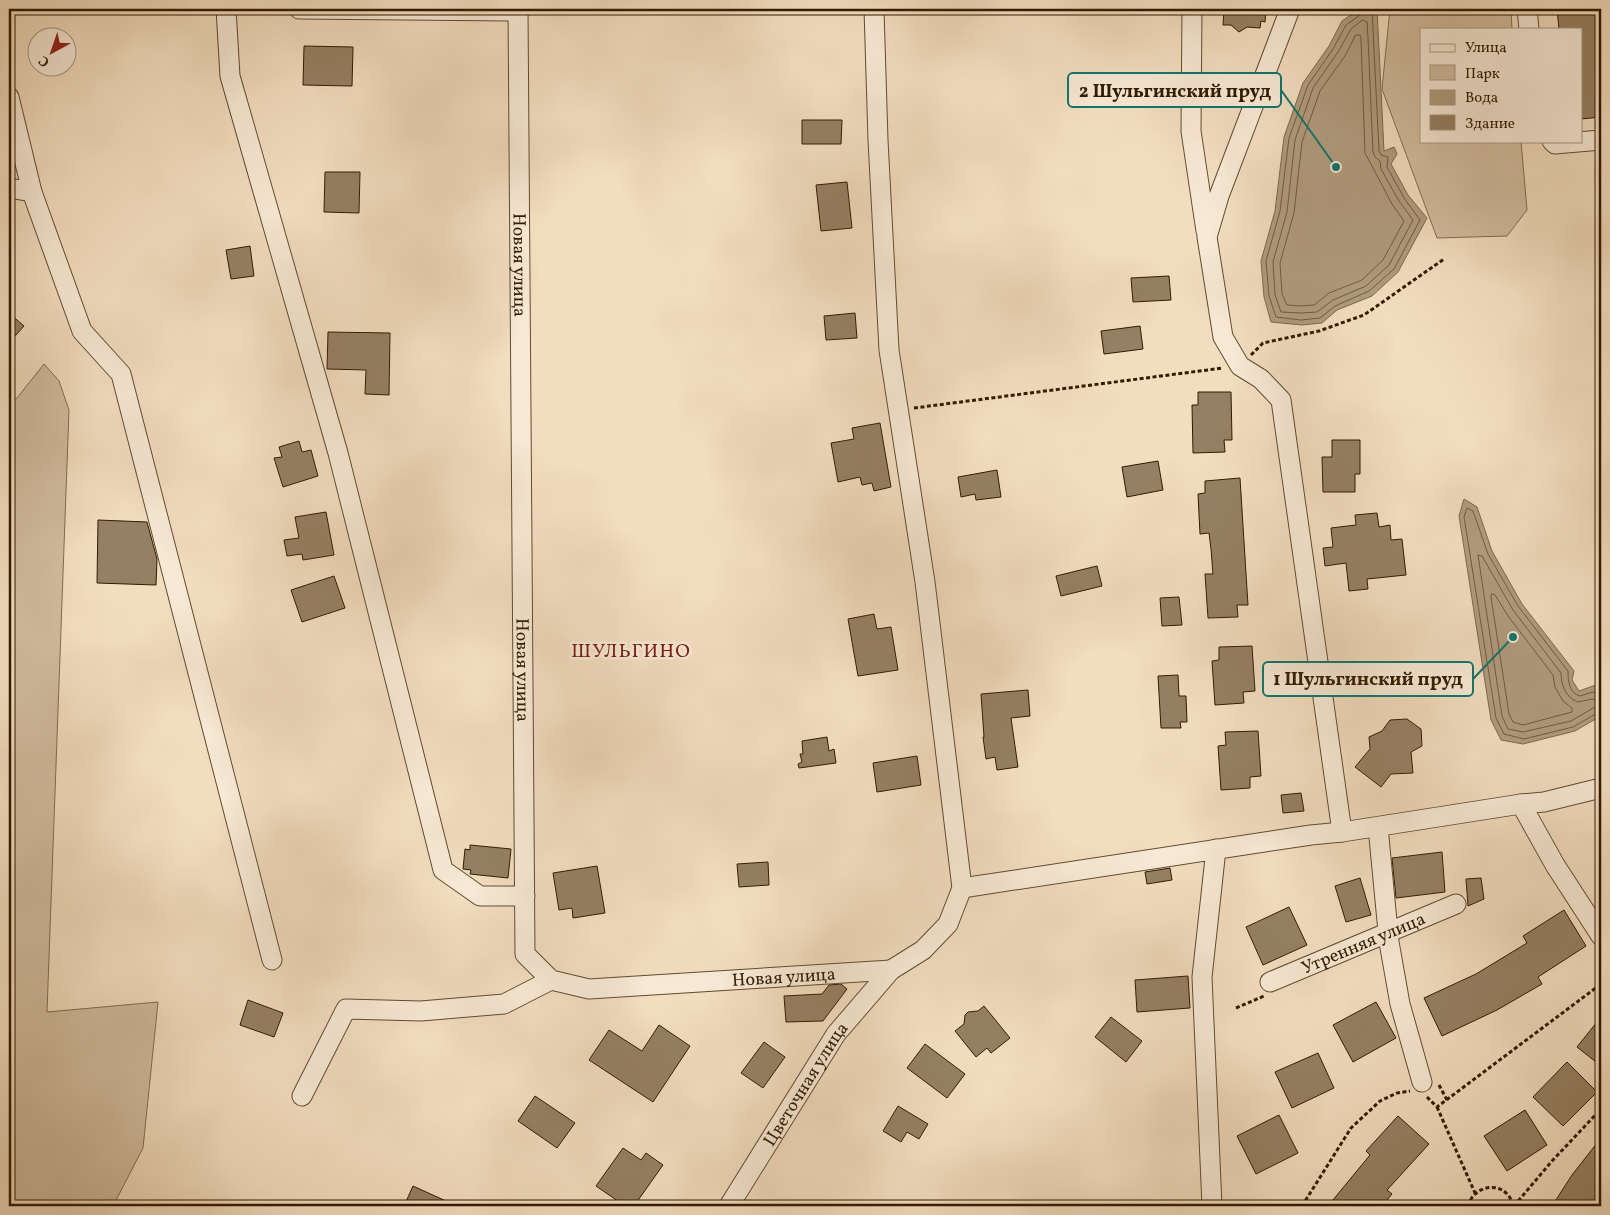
<svg xmlns="http://www.w3.org/2000/svg" width="1610" height="1215" font-family="Vollkorn,serif">
<rect width="100%" height="100%" fill="#f2ddbf"/>
<filter id="stains"><feTurbulence type="fractalNoise" baseFrequency=".004" numOctaves="4"/><feColorMatrix values="0 0 0 0 .2 0 0 0 0 .09 0 0 0 0 .02 0 0 0 .5 -.17"/></filter>
<radialGradient id="worn" r=".72"><stop offset=".6" stop-color="#630" stop-opacity="0"/><stop offset="1" stop-color="#630" stop-opacity=".3"/></radialGradient>
<path fill="#d1bc9f" stroke="#816c50" d="M 1390,9 L 1511,9 L 1512,29 L 1421,29 L 1421,141 L 1521,141 L 1527,210 L 1507,236 L 1437,238 L 1382,89 Z
M 44,364 L 59,381 L 69,410 L 47,1012 L 158,1002 L 143,1148 L 113,1206 L 9,1206 L 9,408 Z"/>
<path fill="#b09b7e" stroke="#7d684c" d="M 1360,9 L 1377,9 L 1384,151 L 1394,147 L 1397,154 L 1391,164 L 1408,195 L 1427,218 L 1398,272 L 1372,296 L 1337,310 L 1322,323 L 1302,325 L 1271,322 L 1264,297 L 1261,261 L 1275,211 L 1284,137 L 1303,83 L 1329,46 L 1342,21 Z
M 1464,499 L 1477,507 L 1492,551 L 1522,604 L 1574,671 L 1572,680 L 1579,691 L 1596,685 L 1601,693 L 1601,712 L 1599,717 L 1575,731 L 1523,744 L 1501,740 L 1491,720 L 1459,516 Z"/>
<g fill="none" stroke-linecap="round" stroke-linejoin="round">
<path stroke="#705b3f" stroke-width="1" d="M 1362,9 L 1360,15 L 1346,25 L 1333,49 L 1308,85 L 1289,138 L 1280,211 L 1266,261 L 1269,296 L 1276,317 L 1301,320 L 1320,318 L 1335,306 L 1369,291 L 1394,269 L 1420,220 L 1404,198 L 1387,167 L 1388,157 L 1381,155 L 1379,151 L 1372,9
M 1363,20 L 1367,22 L 1368,38 L 1373,152 L 1375,157 L 1380,161 L 1381,169 L 1399,201 L 1413,220 L 1389,265 L 1366,286 L 1333,300 L 1317,312 L 1301,313 L 1281,312 L 1275,295 L 1273,262 L 1287,212 L 1295,140 L 1313,88 L 1338,52 L 1351,29 Z
M 1356,35 L 1360,35 L 1361,39 L 1365,153 L 1392,204 L 1404,221 L 1383,260 L 1362,280 L 1329,293 L 1314,305 L 1301,306 L 1287,305 L 1282,294 L 1280,263 L 1294,213 L 1302,142 L 1320,91 L 1345,56 Z
M 1492,594 L 1495,595 L 1508,616 L 1553,675 L 1555,687 L 1563,701 L 1572,708 L 1572,712 L 1523,725 L 1513,722 L 1509,714 L 1491,597 Z
M 1601,695 L 1593,692 L 1580,696 C 1569,693 1568,681 1568,671 L 1518,606 L 1488,554 L 1473,511 L 1467,508 L 1464,517 L 1496,718 L 1504,734 L 1524,739 L 1573,727 L 1597,713 L 1601,712
M 1601,701 L 1592,699 L 1578,702 C 1566,698 1561,685 1561,673 L 1513,610 L 1482,556 L 1478,555 L 1502,716 L 1508,729 L 1523,732 L 1571,721 L 1595,707 L 1601,706"/>
</g>
<path fill="#958063" stroke="#311b00" d="M 1224,9 L 1266,9 L 1265,22 L 1261,21 L 1260,28 L 1247,27 L 1239,32 L 1231,25 L 1223,25 Z
M 1557,9 L 1601,9 L 1601,117 L 1581,119 L 1581,29 L 1559,29 Z
M 304,46 L 353,47 L 352,86 L 303,85 Z
M 802,120 L 842,120 L 841,144 L 802,144 Z
M 325,172 L 360,172 L 359,213 L 324,212 Z
M 847,182 L 852,228 L 821,231 L 816,185 Z
M 250,246 L 254,276 L 231,279 L 226,250 Z
M 1169,276 L 1171,300 L 1133,302 L 1131,278 Z
M 9,313 L 24,326 L 9,343 Z
M 855,313 L 857,338 L 826,340 L 824,316 Z
M 1140,326 L 1143,349 L 1104,354 L 1101,331 Z
M 328,332 L 390,333 L 389,395 L 365,394 L 366,370 L 327,369 Z
M 1198,392 L 1231,392 L 1232,440 L 1224,440 L 1225,452 L 1193,453 L 1192,405 L 1198,405 Z
M 880,423 L 891,487 L 874,491 L 872,483 L 862,485 L 860,477 L 838,482 L 831,443 L 854,439 L 852,428 Z
M 1332,440 L 1360,440 L 1360,474 L 1355,474 L 1355,492 L 1323,492 L 1322,457 L 1332,457 Z
M 299,441 L 302,452 L 311,450 L 318,476 L 283,487 L 274,458 L 282,457 L 279,447 Z
M 1158,461 L 1163,490 L 1127,497 L 1122,467 Z
M 997,470 L 1001,497 L 976,500 L 975,494 L 961,497 L 958,477 Z
M 1240,478 L 1248,605 L 1237,605 L 1238,617 L 1208,618 L 1205,574 L 1213,574 L 1211,549 L 1209,533 L 1200,534 L 1198,494 L 1205,493 L 1205,481 Z
M 326,512 L 334,555 L 303,560 L 302,554 L 287,556 L 284,540 L 299,538 L 295,517 Z
M 1377,513 L 1379,527 L 1390,525 L 1391,540 L 1402,539 L 1406,575 L 1367,579 L 1368,589 L 1349,591 L 1346,563 L 1325,566 L 1323,548 L 1333,547 L 1331,528 L 1356,525 L 1355,515 Z
M 98,520 L 147,522 L 157,559 L 156,585 L 97,583 Z
M 1097,566 L 1102,586 L 1061,596 L 1056,576 Z
M 334,576 L 345,608 L 302,622 L 291,590 Z
M 1179,597 L 1182,625 L 1162,626 L 1160,598 Z
M 874,614 L 877,629 L 891,627 L 898,670 L 858,676 L 848,619 Z
M 1252,646 L 1255,691 L 1243,692 L 1244,703 L 1215,705 L 1212,661 L 1219,660 L 1219,647 Z
M 1178,675 L 1179,696 L 1186,696 L 1187,722 L 1180,722 L 1181,728 L 1161,728 L 1158,676 Z
M 1028,690 L 1030,716 L 1011,718 L 1018,767 L 997,770 L 995,757 L 986,759 L 983,737 L 984,737 L 981,694 Z
M 1407,719 L 1421,729 L 1422,746 L 1411,752 L 1413,773 L 1391,774 L 1381,787 L 1355,767 L 1370,749 L 1369,737 L 1382,731 L 1390,720 Z
M 1258,731 L 1261,776 L 1250,777 L 1250,788 L 1221,790 L 1218,746 L 1226,745 L 1225,732 Z
M 827,737 L 829,751 L 834,749 L 836,763 L 799,768 L 798,764 L 802,762 L 800,754 L 803,754 L 802,741 Z
M 917,756 L 921,785 L 877,792 L 873,763 Z
M 1301,793 L 1304,811 L 1283,813 L 1281,795 Z
M 470,845 L 511,849 L 508,878 L 470,874 L 471,870 L 463,869 L 465,849 L 470,850 Z
M 1442,852 L 1445,892 L 1396,898 L 1392,858 Z
M 768,862 L 769,885 L 739,887 L 737,864 Z
M 597,866 L 605,913 L 573,918 L 572,908 L 559,910 L 553,873 Z
M 1170,868 L 1172,880 L 1147,884 L 1145,872 Z
M 1360,878 L 1371,915 L 1346,922 L 1335,886 Z
M 1481,878 L 1484,899 L 1468,906 L 1466,879 Z
M 1289,907 L 1307,945 L 1263,965 L 1246,927 Z
M 1564,910 L 1586,946 L 1538,977 L 1542,984 L 1497,1010 L 1442,1036 L 1424,998 L 1476,974 L 1527,943 L 1523,936 Z
M 1188,976 L 1190,1008 L 1137,1012 L 1135,980 Z
M 841,984 L 847,989 L 823,1021 L 786,1022 L 784,996 L 822,994 L 829,985 Z
M 248,1000 L 283,1013 L 274,1037 L 240,1025 Z
M 1376,1002 L 1396,1038 L 1353,1062 L 1333,1025 Z
M 984,1006 L 1010,1038 L 991,1053 L 987,1048 L 976,1057 L 955,1031 L 964,1024 L 965,1015 L 968,1012 L 978,1011 Z
M 1111,1017 L 1142,1041 L 1126,1062 L 1095,1037 Z
M 1601,1017 L 1601,1066 L 1577,1047 Z
M 659,1025 L 690,1046 L 653,1102 L 589,1060 L 609,1030 L 642,1051 Z
M 764,1042 L 785,1057 L 763,1088 L 741,1073 Z
M 925,1044 L 965,1074 L 947,1098 L 907,1068 Z
M 1318,1053 L 1334,1088 L 1292,1108 L 1275,1072 Z
M 1567,1062 L 1597,1092 L 1563,1126 L 1533,1097 Z
M 535,1096 L 575,1123 L 557,1148 L 518,1121 Z
M 898,1106 L 928,1124 L 919,1139 L 907,1132 L 901,1142 L 883,1131 Z
M 1525,1110 L 1547,1145 L 1507,1171 L 1484,1136 Z
M 1279,1115 L 1298,1153 L 1256,1174 L 1237,1136 Z
M 1398,1116 L 1429,1144 L 1387,1190 L 1392,1194 L 1382,1206 L 1328,1206 L 1370,1155 L 1366,1151 Z
M 1601,1138 L 1601,1206 L 1552,1206 L 1572,1175 Z
M 623,1148 L 641,1160 L 646,1153 L 663,1165 L 634,1206 L 625,1206 L 596,1186 Z
M 413,1186 L 457,1206 L 404,1206 Z"/>
<g fill="none" stroke-linecap="round" stroke-linejoin="round">
<g stroke="#614c30" stroke-width="21">
<g id="minor">
<path d="M 226,9 L 230,76 L 338,453 L 443,870 L 480,896 L 525,896"/>
<path d="M 299,9 L 518,11"/>
<path id="s1" d="M 518,9 L 525,954 L 551,980 L 589,989 L 891,970"/>
<path d="M 1192,9 L 1191,131 L 1206,231"/>
<path d="M 1290,9 L 1219,196 L 1207,237 L 1223,337 L 1240,366 L 1261,379 L 1281,400 L 1342,832"/>
<path d="M 1527,9 L 1529,29"/>
<path d="M 9,97 L 32,192 L 82,331 L 121,374 L 272,960"/>
<path d="M 1552,141 L 1555,144 L 1601,140"/>
<path d="M 9,188 L 32,192"/>
<path d="M 1521,804 L 1555,865 L 1601,936"/>
<path d="M 1378,827 L 1389,942 L 1400,1004 L 1422,1082"/>
<path d="M 962,888 L 1311,835 L 1342,832 L 1521,804 L 1544,802 L 1601,788"/>
<path id="s2" d="M 1270,982 L 1456,904"/>
<path d="M 302,1096 L 346,1009 L 421,1011 L 504,1004 L 551,980"/>
<path id="s3" d="M 729,1206 L 836,1034 L 891,970 L 923,950 L 948,924 L 962,888 L 925,582 L 889,350 L 878,140 L 874,9"/>
<path d="M 1212,1206 L 1202,977 L 1216,849"/>
</g>
</g>
<path stroke="#311b00" stroke-width="3" stroke-dasharray="4 2.5" stroke-linecap="butt" d="M 1251,355 L 1263,343 L 1319,331 L 1364,315 L 1444,259
M 914,408 L 1223,368
M 1236,1008 L 1264,996
M 1439,1085 L 1447,1100
M 1427,1097 L 1437,1107 L 1601,984
M 1437,1107 L 1475,1193
M 1302,1206 L 1351,1128 L 1380,1101 L 1397,1093 L 1410,1091
M 1468,1206 C 1472,1189 1495,1180 1508,1195 C 1511,1198 1512,1203 1514,1206
M 1514,1206 L 1552,1161 L 1601,1109"/>
<use href="#minor" stroke="#f7e9d5" stroke-width="19"/>
</g>
<g text-anchor="middle" stroke-width="5" stroke-linejoin="round" paint-order="stroke">
<g font-size="18" fill="#311b00" stroke="#f7e9d5">
<text dy="6" stroke="none"><textPath href="#s1" startOffset="256">Новая улица</textPath></text>
<text dy="6" stroke="none"><textPath href="#s1" startOffset="661">Новая улица</textPath></text>
<text dy="6" stroke="none"><textPath href="#s2" startOffset="101">Утренняя улица</textPath></text>
<text dy="6" stroke="none"><textPath href="#s1" startOffset="1216">Новая улица</textPath></text>
<text dy="6" stroke="none"><textPath href="#s3" startOffset="144">Цветочная улица</textPath></text>
</g>
<g font-size="20" letter-spacing="1" fill="#7a1f14" stroke="#f7e9d5">
<text x="631" y="657">ШУЛЬГИНО</text>
</g>
</g>
<path fill="none" stroke="#0f766e" stroke-width="2" d="M1336 167L1281 90M1513 637L1473 679"/>
<g fill="#0f766e" stroke="#f7e9d5" stroke-width="2">
<circle cx="1336" cy="167" r="5"/>
<circle cx="1513" cy="637" r="5"/>
</g>
<g fill="#f7e9d5" stroke="#0f766e" stroke-width="2">
<rect x="1068" y="73" width="213" height="34" rx="5"/>
<rect x="1263" y="662" width="210" height="34" rx="5"/>
</g>
<g font-size="19" text-anchor="middle" font-weight="bold" fill="#311b00">
<text x="1175" y="97">2 Шульгинский пруд</text>
<text x="1368" y="685">1 Шульгинский пруд</text>
</g>
<rect width="1610" height="1215" fill="none" stroke="#f2ddbf" stroke-width="30"/>
<rect x="10" y="10" width="1590" height="1195" fill="none" stroke="#311b00" stroke-width="2.5"/>
<rect x="15" y="15" width="1580" height="1185" fill="none" stroke="#311b00"/>
<rect x="1420" y="28" width="162" height="115" fill="#f7e9d5" stroke="#a89780"/>
<rect x="1430" y="44" width="25" height="8" fill="#f7e9d5" stroke="#a89780"/>
<text x="1465" y="52" font-size="15" fill="#311b00">Улица</text>
<rect x="1430" y="65" width="25" height="15" fill="#d1bc9f" stroke="#a89780"/>
<text x="1465" y="78" font-size="15" fill="#311b00">Парк</text>
<rect x="1430" y="90" width="25" height="15" fill="#b09b7e" stroke="#a89780"/>
<text x="1465" y="102" font-size="15" fill="#311b00">Вода</text>
<rect x="1430" y="115" width="25" height="15" fill="#958063" stroke="#a89780"/>
<text x="1465" y="128" font-size="15" fill="#311b00">Здание</text>
<g transform="translate(52 52) rotate(220)"><circle r="24" fill="#f7e9d5" stroke="#a89780"/>
<path d="M0-4L9 19L0 12L-9 19Z" fill="#8f2418"/>
<text y="-8" font-size="14" font-weight="bold" text-anchor="middle" fill="#311b00">С</text>
</g>
<rect width="100%" height="100%" filter="url(#stains)"/>
<rect width="100%" height="100%" fill="url(#worn)"/>
</svg>
